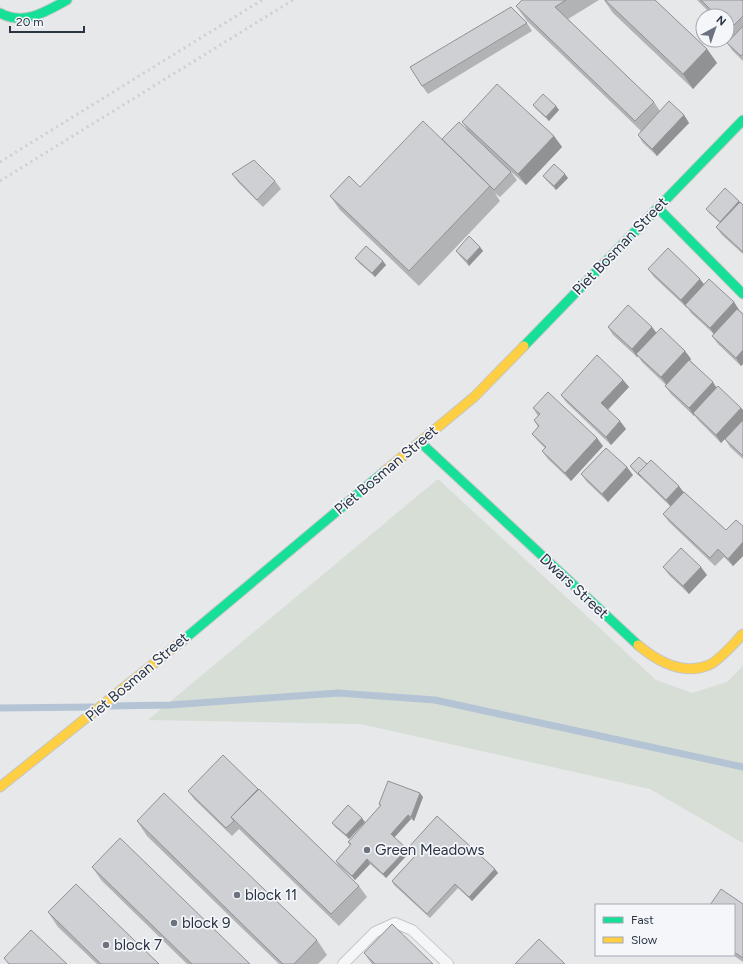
<svg xmlns="http://www.w3.org/2000/svg" width="743" height="964" font-family="Figtree,sans-serif">
<rect width="100%" height="100%" fill="#e6e8ea"/>
<path fill="#d6ded6" d="M 438,479 L 656,680 L 692,693 L 727,682 L 743,666 L 743,843 L 650,789 L 361,724 L 148,720 Z"/>
<g fill="none" stroke-linecap="round" stroke-linejoin="round">
<path stroke="#b4c4d5" stroke-width="7" d="M 110,706 L 170,705 L 338,693 L 435,700 L 743,767
M 0,708 L 92,707"/>
<g stroke="#c4c6c8" stroke-width="12">
<path id="lane" d="M 343,964 L 375,932 L 395,923 L 412,930 L 448,964"/>
</g>
<g stroke="#c4c6c8" stroke-width="11">
<path id="fast" d="M 0,13 C 24,26 45,12 67,0
M 658,208 L 743,294
M 524,346 L 743,120
M 420,442 L 638,645
M 182,641 L 385,471"/>
</g>
<g stroke="#c4c6c8" stroke-width="11">
<path id="slow" d="M 385,471 L 474,397 L 524,346
M 638,645 C 657,661 683,676 709,665 C 719,661 735,642 743,634
M 0,787 L 182,641"/>
</g>
<use href="#lane" stroke="#f5f6f7" stroke-width="10"/>
<use href="#fast" stroke="#16e098" stroke-width="9"/>
<use href="#slow" stroke="#ffcf43" stroke-width="9"/>
<path stroke="#cecfd2" stroke-width="3" stroke-dasharray="2 4" stroke-linecap="butt" d="M 0,162 L 262,0
M 0,181 L 293,0"/>
</g>
<path fill="#b1b3b5" d="M 522,0 L 599,0 L 568,19 L 654,102 L 660,111 L 684,115 L 689,123 L 657,156 L 643,143 L 638,135 L 641,131 L 527,21 L 516,6 Z
M 604,0 L 655,0 L 707,49 L 717,63 L 693,89 L 613,13 Z
M 697,0 L 742,0 L 743,1 L 743,61 L 732,50 L 727,43 L 733,36 L 727,29 L 727,16 L 713,16 Z
M 527,23 L 532,31 L 428,94 L 422,86 Z
M 533,105 L 556,106 L 559,110 L 549,121 L 536,109 Z
M 462,122 L 554,136 L 562,147 L 526,185 L 507,168 L 511,172 L 517,180 L 500,197 L 495,193 L 500,201 L 419,286 L 340,210 L 330,196 L 360,187 L 442,140 L 467,129 Z
M 232,174 L 275,181 L 281,189 L 263,207 L 238,182 Z
M 543,176 L 568,178 L 556,190 L 546,180 Z
M 741,204 L 743,205 L 743,254 L 722,235 L 716,227 L 720,223 L 709,213 L 706,209 Z
M 480,247 L 483,251 L 469,266 L 459,255 L 456,251 Z
M 355,258 L 386,265 L 375,277 L 358,262 Z
M 648,269 L 704,284 L 734,302 L 739,310 L 743,314 L 743,364 L 741,366 L 718,344 L 712,336 L 714,334 L 691,313 L 687,307 L 687,308 L 654,277 Z
M 608,327 L 652,327 L 656,333 L 685,351 L 691,359 L 690,360 L 717,388 L 741,408 L 743,410 L 743,420 L 721,443 L 699,421 L 694,415 L 694,416 L 671,394 L 665,386 L 666,385 L 642,362 L 638,356 L 637,357 L 613,335 Z
M 623,380 L 629,387 L 608,410 L 626,429 L 611,445 L 566,402 L 561,395 Z
M 533,408 L 603,446 L 571,481 L 548,459 L 542,451 L 545,448 L 538,441 L 532,434 L 538,427 L 534,420 L 538,416 Z
M 743,420 L 743,459 L 730,447 L 725,439 Z
M 647,464 L 684,492 L 726,530 L 743,526 L 743,556 L 733,566 L 724,557 L 715,566 L 669,522 L 663,514 L 671,507 L 633,470 L 630,466 Z
M 581,474 L 633,475 L 608,502 L 587,482 Z
M 663,567 L 707,575 L 689,594 L 669,575 Z
M 258,789 L 359,886 L 367,897 L 339,926 L 239,829 L 232,836 L 194,799 L 188,791 Z
M 423,797 L 414,821 L 411,819 L 394,837 L 407,849 L 409,853 L 386,878 L 370,864 L 355,880 L 338,865 L 336,861 L 350,845 L 348,842 L 380,806 L 379,804 Z
M 137,821 L 317,940 L 327,955 L 318,964 L 279,964 L 147,836 Z
M 365,822 L 349,839 L 335,827 L 332,823 Z
M 408,848 L 498,873 L 472,901 L 458,888 L 430,918 L 394,885 L 392,881 L 415,856 L 411,852 Z
M 92,867 L 250,964 L 187,964 L 102,881 Z
M 743,904 L 743,962 L 733,955 L 734,955 L 734,905 Z
M 48,912 L 159,964 L 97,964 L 58,927 Z
M 364,953 L 433,964 L 372,964 Z"/>
<path fill="#909294" d="M 707,49 L 717,63 L 693,89 L 683,74 Z
M 556,106 L 559,110 L 549,121 L 546,117 Z
M 684,115 L 689,123 L 657,156 L 652,149 Z
M 554,136 L 562,147 L 526,185 L 518,174 Z
M 565,174 L 568,178 L 556,190 L 554,186 Z
M 739,201 L 742,205 L 723,226 L 720,222 Z
M 480,247 L 483,251 L 469,266 L 467,261 Z
M 383,261 L 386,265 L 375,277 L 372,273 Z
M 700,279 L 706,287 L 685,305 L 687,308 L 681,300 Z
M 734,302 L 739,310 L 715,336 L 710,328 Z
M 652,327 L 658,335 L 636,354 L 638,356 L 637,357 L 632,349 Z
M 743,350 L 743,364 L 741,366 L 736,358 Z
M 685,351 L 691,359 L 667,385 L 661,377 Z
M 623,380 L 629,387 L 606,411 L 601,403 Z
M 713,382 L 718,390 L 693,413 L 694,415 L 694,416 L 689,408 Z
M 741,408 L 743,410 L 743,420 L 721,443 L 716,435 Z
M 620,421 L 626,429 L 611,445 L 606,437 Z
M 597,438 L 603,446 L 571,481 L 565,473 Z
M 627,467 L 633,475 L 608,502 L 602,494 Z
M 679,486 L 685,494 L 672,508 L 666,500 Z
M 743,542 L 743,556 L 733,566 L 728,559 Z
M 701,567 L 707,575 L 689,594 L 683,586 Z
M 420,793 L 423,797 L 414,821 L 411,817 Z
M 408,815 L 411,819 L 394,838 L 391,834 Z
M 362,818 L 365,822 L 349,839 L 346,835 Z
M 407,849 L 409,853 L 386,878 L 383,874 Z
M 367,859 L 370,864 L 355,880 L 352,876 Z
M 495,869 L 498,873 L 472,901 L 469,897 Z"/>
<path fill="#ced0d3" stroke="#909294" d="M 522,0 L 566,0 L 555,7 L 654,102 L 635,121 L 516,6 Z
M 605,0 L 655,0 L 707,49 L 683,74 Z
M 701,0 L 742,0 L 743,1 L 743,16 L 730,29 L 727,26 L 727,16 L 717,16 Z
M 511,7 L 527,23 L 422,86 L 410,67 Z
M 743,26 L 743,54 L 741,56 L 727,43 Z
M 497,84 L 554,136 L 518,174 L 462,122 Z
M 543,94 L 556,106 L 546,117 L 533,105 Z
M 669,101 L 684,115 L 652,149 L 638,135 Z
M 423,121 L 490,186 L 409,271 L 330,196 L 349,176 L 360,187 Z
M 459,122 L 511,172 L 494,190 L 442,139 Z
M 254,160 L 275,181 L 257,200 L 232,174 Z
M 554,164 L 565,174 L 554,186 L 543,176 Z
M 725,188 L 739,201 L 720,222 L 706,209 Z
M 740,202 L 743,205 L 743,252 L 716,227 Z
M 469,236 L 480,247 L 467,261 L 456,251 Z
M 366,246 L 383,261 L 372,273 L 355,258 Z
M 668,248 L 700,279 L 681,300 L 648,269 Z
M 709,279 L 734,302 L 710,328 L 685,305 Z
M 628,305 L 652,327 L 632,349 L 608,327 Z
M 737,309 L 743,314 L 743,350 L 736,358 L 712,336 Z
M 661,328 L 685,351 L 661,377 L 636,354 Z
M 597,355 L 623,380 L 601,403 L 620,421 L 606,437 L 561,395 Z
M 689,360 L 713,382 L 689,408 L 665,386 Z
M 718,386 L 741,408 L 716,435 L 693,413 Z
M 548,392 L 597,438 L 565,473 L 542,451 L 546,447 L 532,434 L 539,426 L 534,420 L 540,414 L 533,408 Z
M 743,420 L 743,456 L 725,439 Z
M 606,448 L 627,467 L 602,494 L 581,474 Z
M 639,457 L 647,464 L 638,473 L 641,477 L 630,466 Z
M 651,460 L 679,486 L 666,500 L 638,473 Z
M 684,492 L 726,530 L 736,520 L 743,526 L 743,542 L 728,559 L 718,549 L 710,558 L 663,514 Z
M 681,548 L 701,567 L 683,586 L 663,567 Z
M 223,755 L 258,789 L 231,817 L 234,821 L 226,828 L 188,791 Z
M 388,781 L 420,793 L 411,817 L 408,815 L 391,834 L 407,849 L 383,874 L 367,859 L 352,876 L 336,861 L 351,844 L 348,842 L 381,805 L 379,804 Z
M 259,789 L 359,886 L 331,914 L 231,817 Z
M 164,793 L 317,940 L 294,964 L 283,964 L 137,821 Z
M 348,805 L 362,818 L 346,835 L 332,823 Z
M 437,816 L 495,869 L 469,897 L 455,884 L 427,914 L 392,881 L 416,855 L 408,848 Z
M 120,838 L 250,964 L 192,964 L 92,867 Z
M 76,884 L 159,964 L 101,964 L 48,912 Z
M 721,889 L 743,904 L 743,958 L 734,952 L 734,905 L 710,905 Z
M 392,924 L 433,964 L 375,964 L 364,953 Z
M 31,930 L 67,964 L 9,964 L 4,958 Z
M 539,939 L 565,964 L 515,964 Z"/>
<g fill="#6c737f" stroke="#f4f6f9" stroke-width="1.5">
<circle cx="367" cy="850" r="4"/>
<circle cx="237" cy="895" r="4"/>
<circle cx="174" cy="923" r="4"/>
<circle cx="106" cy="945" r="4"/>
</g>
<g text-anchor="middle" stroke-width="3.5" stroke-linejoin="round" paint-order="stroke">
<g font-size="15" fill="#2b3445" stroke="#f4f6f9">
<text transform="translate(620 246) rotate(-46)" y="5">Piet Bosman Street</text>
<text transform="translate(386 470) rotate(-40)" y="5">Piet Bosman Street</text>
<text transform="translate(574 586) rotate(43)" y="5">Dwars Street</text>
<text transform="translate(137 677) rotate(-40)" y="5">Piet Bosman Street</text>
</g>
<g font-size="15" fill="#2b3445" stroke="#f4f6f9" text-anchor="start">
<text x="375" y="855">Green Meadows</text>
<text x="245" y="900">block 11</text>
<text x="182" y="928">block 9</text>
<text x="114" y="950">block 7</text>
</g>
</g>
<rect x="595" y="904" width="140" height="52" fill="#f4f6f9" stroke="#a4a8b1"/>
<rect x="603" y="917" width="20" height="6" fill="#16e098" stroke="#a4a8b1"/>
<text x="631" y="924" font-size="12" fill="#2b3445">Fast</text>
<rect x="603" y="937" width="20" height="6" fill="#ffcf43" stroke="#a4a8b1"/>
<text x="631" y="944" font-size="12" fill="#2b3445">Slow</text>
<g transform="translate(715 28) rotate(40)"><circle r="19" fill="#f4f6f9" stroke="#a4a8b1"/>
<path d="M0-3L7 15L0 10L-7 15Z" fill="#6c737f"/>
<text y="-6" font-size="11" font-weight="bold" text-anchor="middle" fill="#2b3445">N</text>
</g>
<path d="M10 26v6h74v-6" fill="none" stroke="#2b3445" stroke-width="2"/>
<text x="16" y="26" font-size="12" fill="#2b3445" stroke="#f4f6f9" stroke-width="3" paint-order="stroke">20 m</text>
</svg>
